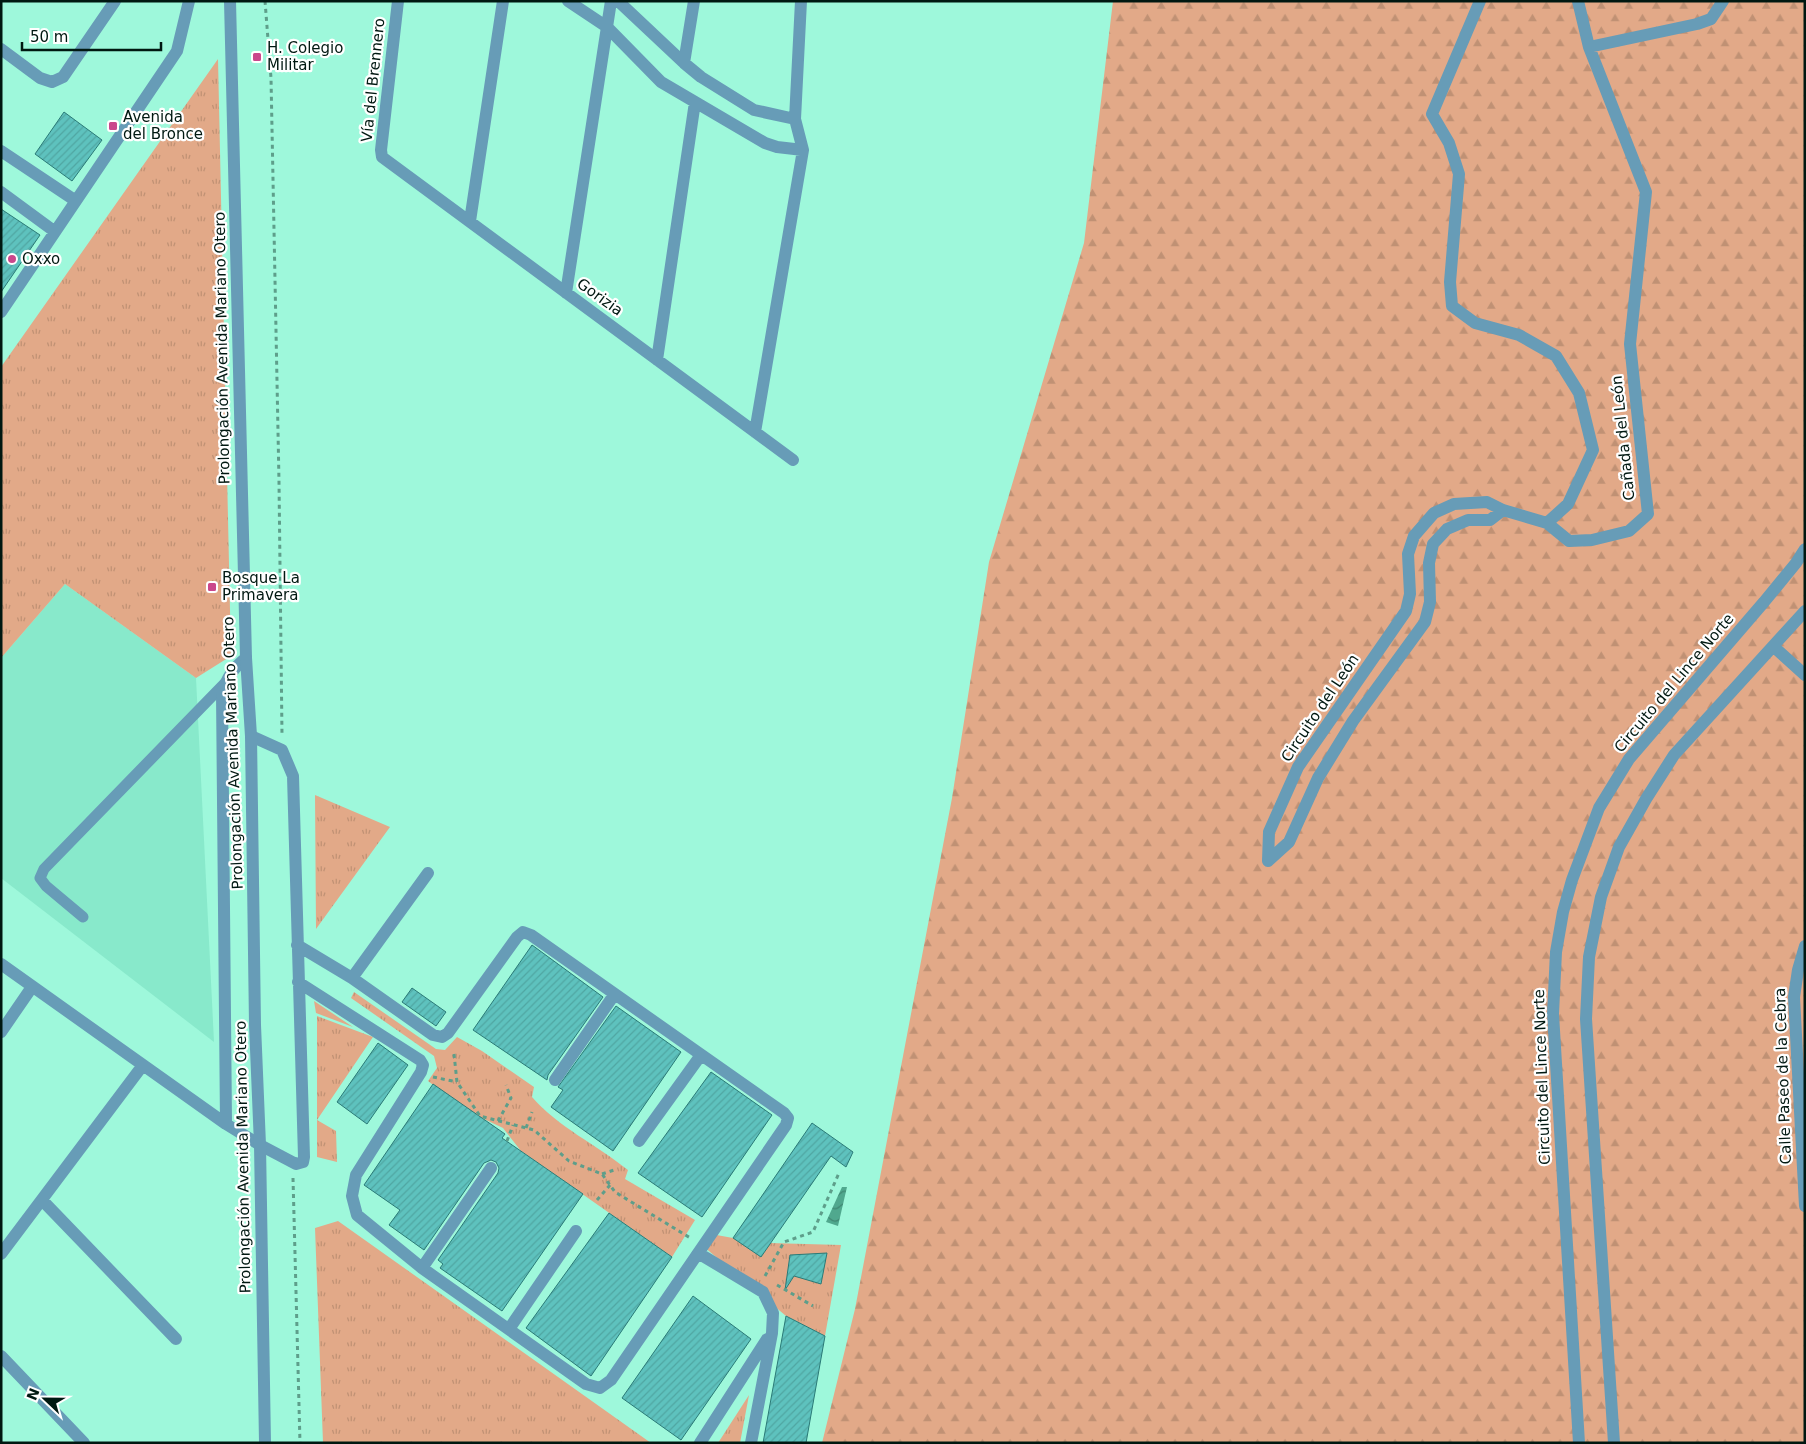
<svg xmlns="http://www.w3.org/2000/svg" width="1806" height="1444" font-family="'DejaVu Sans',sans-serif">
<defs>
<pattern id="grass-tufts" width="24" height="20" patternUnits="userSpaceOnUse" patternTransform="scale(1.25)"><rect width="24" height="20" fill="#e2a988"/><path d="M3 7l-1-3M5 7V3M7 7l1-3M15 17l-1-3M17 17v-4M19 17l1-3" fill="none" stroke="#c09174"/></pattern>
<pattern id="forest-firs" width="22" height="20" patternUnits="userSpaceOnUse" patternTransform="scale(1.25)"><rect width="22" height="20" fill="#e2a988"/><path d="M5 1l3.5 6h-7zM16 11l3.5 6h-7z" fill="#c09174"/></pattern>
<pattern id="water-waves" width="16" height="10" patternUnits="userSpaceOnUse" patternTransform="scale(1.25)"><rect width="16" height="10" fill="#50a88e"/><path d="M0 5q4-4 8 0t8 0" fill="none" stroke="#408873"/></pattern>
<pattern id="building-hatch" width="6" height="6" patternUnits="userSpaceOnUse" patternTransform="scale(1.25)"><rect width="6" height="6" fill="#5ec2be"/><path d="M-1 1l2-2M0 6l6-6M5 7l2-2" fill="none" stroke="#50a6a2"/></pattern>
</defs>
<rect width="100%" height="100%" fill="#9ef8db"/>
<path fill="#88e9cb" d="M 65,584 L 196,678 L 214,1042 L 1,878 L 1,658 Z"/>
<path fill="url(#grass-tufts)" d="M 218,59 L 231,656 L 196,678 L 65,584 L 1,658 L 1,367 Z
M 315,795 L 390,827 L 316,929 Z
M 354,992 L 436,1049 L 445,1050 L 457,1037 L 482,1051 L 534,1087 L 532,1097 C 558,1127 597,1145 628,1170 L 625,1179 L 695,1220 L 672,1257 L 521,1151 L 503,1128 L 469,1112 L 428,1081 L 437,1068 L 434,1056 L 351,998 Z
M 314,1001 L 353,1027 L 316,1013 Z
M 317,1016 L 373,1037 L 317,1120 L 336,1131 L 337,1162 L 317,1157 Z
M 338,1221 L 651,1443 L 323,1443 L 315,1228 Z
M 711,1234 L 733,1238 L 761,1257 L 770,1243 L 841,1245 L 825,1336 L 786,1316 L 703,1246 Z
M 749,1395 L 740,1443 L 718,1443 Z"/>
<path fill="url(#forest-firs)" d="M 1113,1 L 1805,1 L 1805,1443 L 822,1443 L 855,1309 L 952,798 L 989,562 L 1084,243 Z"/>
<path fill="url(#water-waves)" d="M 842,1187 L 847,1187 L 838,1226 L 826,1222 Z"/>
<path fill="url(#building-hatch)" stroke="#2a7a77" d="M 64,112 L 102,140 L 72,181 L 35,154 Z
M 1,209 L 40,235 L 1,292 Z
M 532,945 L 603,997 L 548,1075 L 547,1080 L 473,1030 Z
M 412,988 L 446,1012 L 436,1026 L 402,1002 Z
M 616,1006 L 681,1052 L 613,1151 L 551,1107 L 563,1090 L 558,1087 Z
M 378,1043 L 408,1065 L 367,1124 L 337,1102 Z
M 711,1072 L 772,1115 L 702,1217 L 638,1173 Z
M 433,1084 L 505,1134 L 502,1138 L 583,1194 L 502,1311 L 440,1268 L 443,1264 L 438,1260 L 498,1173 L 499,1168 L 496,1162 L 491,1160 L 484,1163 L 424,1250 L 389,1225 L 400,1210 L 364,1185 Z
M 812,1123 L 853,1152 L 846,1167 L 831,1156 L 761,1257 L 733,1238 Z
M 609,1213 L 672,1257 L 591,1376 L 526,1328 Z
M 827,1253 L 821,1284 L 794,1276 L 785,1290 L 790,1255 Z
M 693,1296 L 751,1339 L 681,1440 L 622,1398 Z
M 786,1316 L 825,1336 L 806,1443 L 763,1443 Z"/>
<g fill="none" stroke-linecap="round" stroke-linejoin="round">
<path stroke="#5e9e8a" stroke-width="3" stroke-dasharray="4 4" stroke-linecap="butt" d="M 265,1 L 271,78 L 279,482 L 282,735
M 454,1054 L 457,1082 L 480,1116 L 534,1130 L 569,1161 L 602,1174 L 615,1192 L 692,1239
M 433,1077 L 457,1082
M 498,1121 L 511,1098 L 506,1085
M 526,1128 L 532,1112
M 507,1141 L 513,1125
M 602,1174 L 614,1170
M 293,1178 L 300,1443
M 597,1200 L 610,1185
M 765,1276 L 784,1242 L 813,1232 L 839,1173
M 777,1285 L 813,1306"/>
<path stroke="#679cb7" stroke-width="11" d="M 83,917 L 46,886 L 40,878 L 44,869 L 225,683"/>
<path stroke="#679cb7" stroke-width="12" d="M 398,1 L 381,150 L 382,157 L 793,460
M 568,1 L 607,27 L 661,82 L 765,143 L 777,147 L 803,150
M 618,1 L 684,63 L 701,77 L 754,110 L 795,119
M 1480,1 L 1432,114 L 1449,143 L 1459,174 L 1450,282 L 1452,306 L 1475,323 L 1519,335 L 1556,356 L 1579,393 L 1593,450 L 1568,504 L 1547,523 L 1569,541 L 1592,540 L 1629,531 L 1648,514 L 1630,344 L 1646,192 L 1589,47 L 1578,1
M 1589,47 L 1697,24 L 1711,19 L 1723,1
M 1,49 L 40,78 L 52,82 L 63,77 L 115,1
M 684,63 L 694,1
M 1,151 L 76,201
M 1,192 L 54,231
M 470,221 L 503,1
M 566,293 L 611,1
M 1,312 L 177,51 L 189,1
M 657,360 L 695,102
M 755,432 L 803,150 L 795,119 L 801,1
M 1773,646 L 1805,675
M 1268,861 L 1269,832 L 1298,767 L 1406,611 L 1410,594 L 1408,554 L 1414,536 L 1434,513 L 1454,504 L 1487,502 L 1503,510 L 1547,523
M 1268,861 L 1289,842 L 1318,778 L 1353,721 L 1425,622 L 1430,602 L 1429,563 L 1433,544 L 1447,529 L 1468,520 L 1490,520 L 1503,510
M 297,945 L 352,978 L 433,1035 L 442,1037 L 448,1033 L 517,937 L 523,932 L 531,935 L 784,1113 L 788,1118 L 786,1125 L 611,1380 L 600,1388 L 586,1384 L 422,1268 L 357,1215 L 352,1196 L 356,1175 L 421,1072 L 423,1065 L 420,1060 L 298,982
M 1805,946 L 1798,970 L 1794,997 L 1805,1206
M 1,964 L 226,1124 L 260,1145 L 296,1164 L 303,1162 L 304,1157 L 293,776 L 282,750 L 251,736
M 352,978 L 428,873
M 1,1032 L 32,987
M 555,1080 L 614,995
M 226,1124 L 222,693 C 227,678 233,668 246,658
M 639,1141 L 701,1055
M 42,1200 L 176,1339
M 698,1253 L 763,1292 L 773,1313 L 772,1333 L 751,1443
M 1,1254 L 143,1065
M 422,1268 L 491,1168
M 509,1329 L 576,1231
M 1,1356 L 84,1443
M 700,1443 L 767,1339
M 1579,1443 L 1553,1014 L 1556,952 L 1563,912 L 1572,880 L 1599,808 L 1629,759 L 1764,602 L 1796,563 L 1805,549
M 1614,1443 L 1586,1019 L 1589,957 L 1601,897 L 1619,847 L 1646,799 L 1674,755 L 1805,611"/>
<path stroke="#679cb7" stroke-width="12" d="M 230,1 L 246,658 L 251,736 L 255,1025 L 260,1145 L 265,1443"/>
</g>
<g fill="#ca478c" stroke="#fff" stroke-width="2">
<rect x="252" y="52" width="10" height="10" rx="2.5"/>
<rect x="108" y="121" width="10" height="10" rx="2.5"/>
<circle cx="12" cy="259" r="5"/>
<rect x="207" y="582" width="10" height="10" rx="2.5"/>
</g>
<g text-anchor="middle" stroke-width="4.5" stroke-linejoin="round" paint-order="stroke">
<g font-size="15" fill="#001811" stroke="#fff" text-anchor="start">
<text x="267" y="53">H. Colegio<tspan x="267" dy="17">Militar</tspan></text>
<text x="123" y="122">Avenida<tspan x="123" dy="17">del Bronce</tspan></text>
<text x="22" y="264">Oxxo</text>
<text x="222" y="583">Bosque La<tspan x="222" dy="17">Primavera</tspan></text>
</g>
<g font-size="15" fill="#001811" stroke="#fff">
<text transform="translate(373 80) rotate(-84)" y="5">Vía del Brennero</text>
<text transform="translate(600 297) rotate(36)" y="5">Gorizia</text>
<text transform="translate(222 348) rotate(-91)" y="5">Prolongación Avenida Mariano Otero</text>
<text transform="translate(1623 438) rotate(-96)" y="5">Cañada del León</text>
<text transform="translate(1674 683) rotate(-50)" y="5">Circuito del Lince Norte</text>
<text transform="translate(1320 708) rotate(-56)" y="5">Circuito del León</text>
<text transform="translate(233 753) rotate(-92)" y="5">Prolongación Avenida Mariano Otero</text>
<text transform="translate(1783 1076) rotate(-92)" y="5">Calle Paseo de la Cebra</text>
<text transform="translate(1542 1077) rotate(-92)" y="5">Circuito del Lince Norte</text>
<text transform="translate(243 1157) rotate(-91)" y="5">Prolongación Avenida Mariano Otero</text>
</g>
</g>
<rect width="1806" height="1444" fill="none" stroke="#001811" stroke-width="5"/>
<g transform="translate(45 1399) rotate(292)" stroke="#ffffff" stroke-width="4" paint-order="stroke">
<path d="M0-4L9 19L0 12L-9 19Z" fill="#001811"/>
<text y="-8" font-size="14" font-weight="bold" text-anchor="middle" fill="#001811">N</text>
</g>
<path d="M22 42v8h139v-8" fill="none" stroke="#001811" stroke-width="2.5"/>
<text x="30" y="42" font-size="15" fill="#001811" stroke="#ffffff" stroke-width="4" paint-order="stroke">50 m</text>
</svg>
